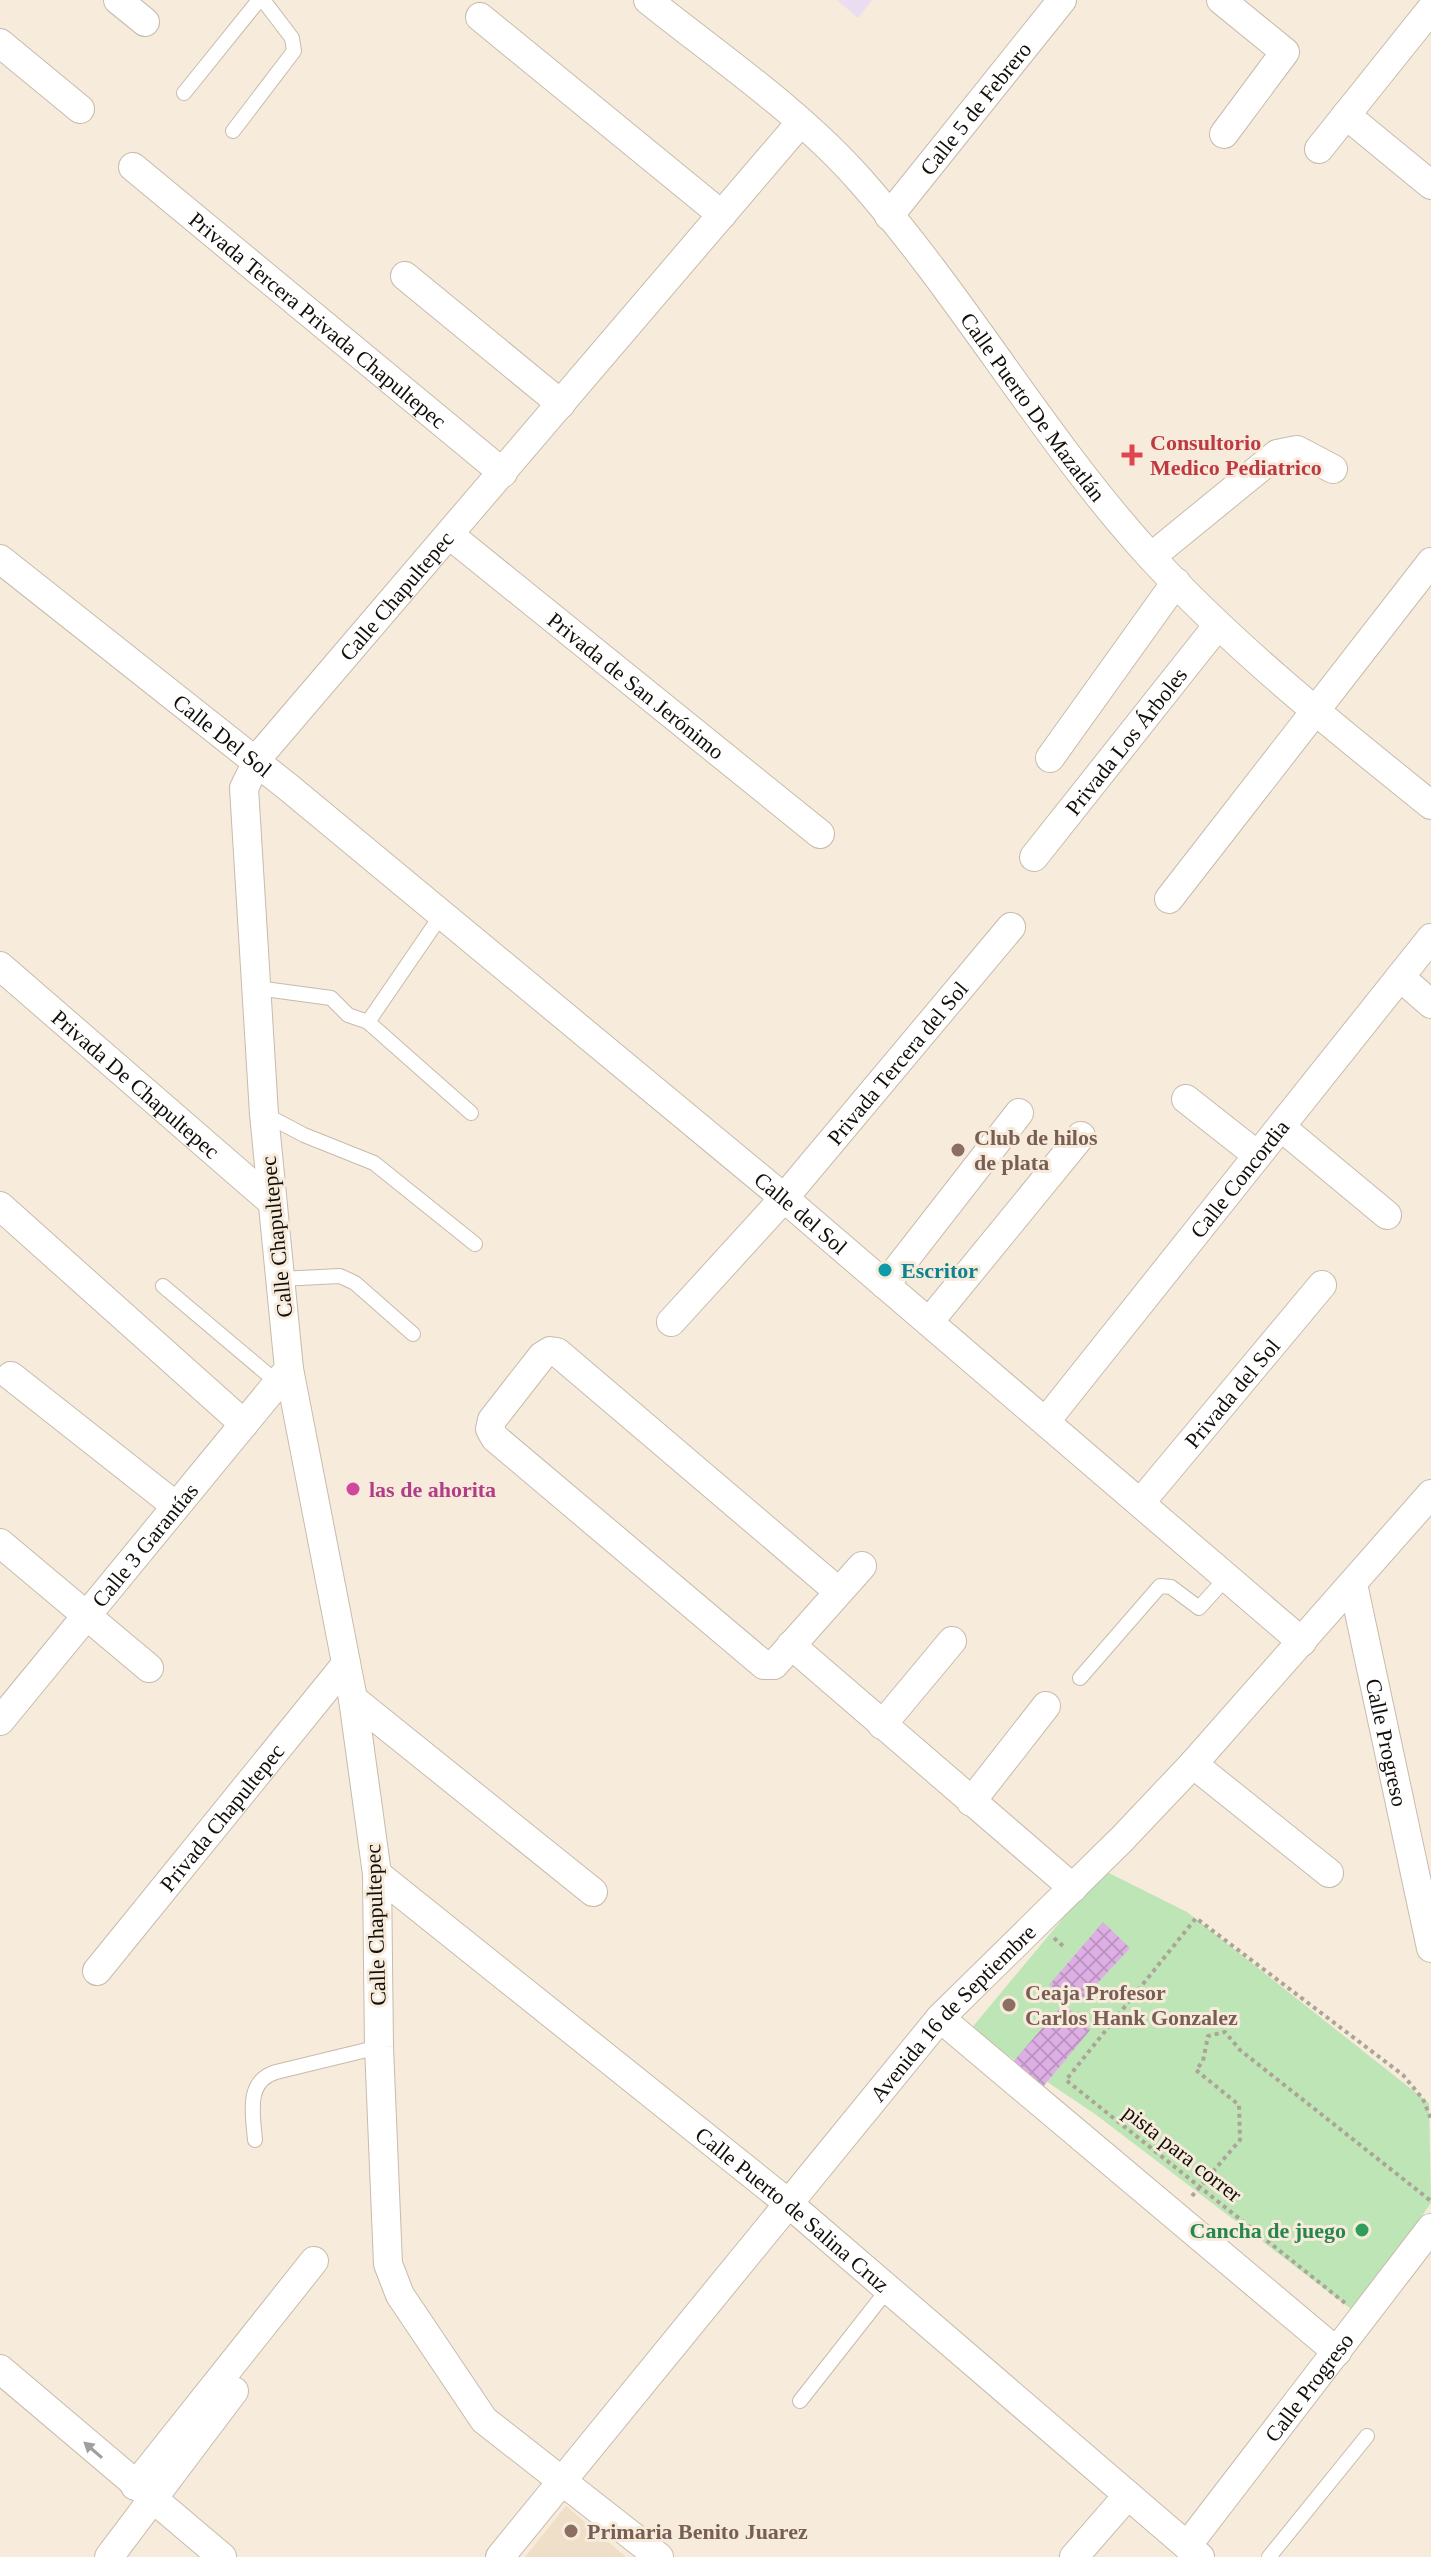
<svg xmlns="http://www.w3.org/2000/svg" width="1431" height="2557" font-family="'Times New Roman',serif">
<defs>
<pattern id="building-cross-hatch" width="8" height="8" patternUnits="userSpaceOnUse" patternTransform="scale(2)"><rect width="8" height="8" fill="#deafe5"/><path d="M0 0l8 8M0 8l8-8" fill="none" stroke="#bd95c3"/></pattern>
</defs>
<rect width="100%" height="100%" fill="#f7ebdb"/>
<path fill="#efdfc9" d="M 566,2506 L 626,2557 L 525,2557 Z"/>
<path fill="#ebddf1" d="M 837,0 L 872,0 L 858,18 Z"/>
<path fill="#bee5b5" d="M 1103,1870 L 1187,1912 L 1429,2103 L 1431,2203 L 1355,2312 L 1095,2114 L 970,2030 Z"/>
<path fill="url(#building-cross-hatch)" d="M 1103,1922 L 1130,1948 L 1079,2003 L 1049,1985 Z
M 1064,2003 L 1090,2030 L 1042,2088 L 1013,2062 Z"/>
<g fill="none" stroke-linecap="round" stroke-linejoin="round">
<g stroke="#c7bbac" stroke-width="16">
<path id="lane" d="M 184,93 L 259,0
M 233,131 L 294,51 L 292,38 L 263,0
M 257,988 L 331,998 L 348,1015 L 368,1022 L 442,914
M 368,1022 L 471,1113
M 264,1114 L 304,1135 L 374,1163 L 475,1244
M 280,1279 L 340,1276 L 355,1283 L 413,1334
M 163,1286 L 278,1383
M 1080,1678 L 1160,1586 L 1171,1587 L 1199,1608 L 1226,1578
M 255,2140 C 253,2115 245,2081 276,2072 L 379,2047
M 800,2401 L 888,2289
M 1269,2557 L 1367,2436"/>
</g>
<g stroke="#c7bbac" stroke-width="30">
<g id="street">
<path d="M 118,0 L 145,22"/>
<path id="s1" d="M 648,0 C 719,57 799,111 860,180 C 965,299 1044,440 1151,557 C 1236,649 1334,727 1431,805"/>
<path d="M 1221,0 L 1285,52 L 1224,134"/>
<path d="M 480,17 L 722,215"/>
<path d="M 0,43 L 80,109"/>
<path d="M 1346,115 L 1431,185"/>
<path d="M 1319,149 L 1431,9"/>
<path id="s2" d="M 133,167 L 503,473"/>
<path id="s3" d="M 889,216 L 1062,0"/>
<path d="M 405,276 L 561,404"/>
<path id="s4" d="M 451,536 L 820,834"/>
<path d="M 1151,557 L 1277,454 L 1297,450 L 1333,469"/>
<path id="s5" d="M 0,559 L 288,787 L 784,1198 L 1302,1642"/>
<path d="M 1050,758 L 1176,582"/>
<path id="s6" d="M 1034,857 L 1218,625"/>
<path d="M 1169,899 L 1431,562"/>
<path id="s7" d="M 0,966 L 272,1202"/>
<path d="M 1400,977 L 1431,1004"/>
<path d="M 1186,1099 L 1257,1155"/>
<path d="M 1281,1127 L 1387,1215"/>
<path d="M 0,1206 L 244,1424"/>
<path d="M 885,1285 L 1019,1113"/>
<path id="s8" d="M 671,1322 L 784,1198 L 1011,927"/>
<path d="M 929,1322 L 1081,1136"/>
<path d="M 11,1376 L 176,1506"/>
<path id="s9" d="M 1046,1421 L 1431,938"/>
<path id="s10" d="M 1141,1502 L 1322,1285"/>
<path d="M 0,1543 L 149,1668"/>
<path id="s11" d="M 1353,1584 L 1431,1948"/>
<path d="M 839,1592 L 557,1352 L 550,1351 L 542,1356 L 492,1420 L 490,1429 L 495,1438 L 764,1665 L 774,1665 L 862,1566"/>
<path d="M 791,1645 L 1073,1888"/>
<path d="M 353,1699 L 593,1892"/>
<path id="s12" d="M 0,1721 L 289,1369"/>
<path d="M 882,1725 L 952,1641"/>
<path d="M 1193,1764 L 1329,1873"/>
<path d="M 971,1802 L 1046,1706"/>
<path id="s13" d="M 377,1874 L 788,2203 L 1200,2557"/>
<path id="s14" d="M 97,1971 L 346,1664"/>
<path d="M 940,2018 L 1337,2352"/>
<path d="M 0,2369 L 222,2557"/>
<path d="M 135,2486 L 314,2261"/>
<path id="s15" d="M 1187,2546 L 1431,2228"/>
<path d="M 109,2557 L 234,2391"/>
<path id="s16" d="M 500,2557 L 940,2018 L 1122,1839 L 1193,1764 L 1431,1494"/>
<path id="s17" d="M 659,2557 L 484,2420 L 400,2295 L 388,2264 L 379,2047 L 377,1874 L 353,1699 L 289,1369 L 264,1114 L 244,788 L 261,754 L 800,123"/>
<path d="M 1074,2557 L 1128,2495"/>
</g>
</g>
<path stroke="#ada498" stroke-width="4" stroke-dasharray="4 4" stroke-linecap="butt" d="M 1054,1938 L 1064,1947
M 1192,2196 L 1240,2140 L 1239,2105 L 1196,2070 L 1203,2061 L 1208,2036 L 1225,2032 L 1240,2050 L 1431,2201
M 1345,2303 L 1066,2080 L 1196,1918 L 1403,2075 L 1423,2099 L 1431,2119"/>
<use href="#lane" stroke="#fff" stroke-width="14"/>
<use href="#street" stroke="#fff" stroke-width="28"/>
</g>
<defs><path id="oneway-solid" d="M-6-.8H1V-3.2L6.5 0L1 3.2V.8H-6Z" transform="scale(2)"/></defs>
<use fill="#a09f9d" href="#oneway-solid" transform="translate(93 2450) rotate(-139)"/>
<path fill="#e0444e" stroke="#f7ebdb" stroke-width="3" d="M1128 443h8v8h8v8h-8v8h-8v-8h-8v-8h8z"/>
<g fill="#8d6e63" stroke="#f7ebdb" stroke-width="3">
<circle cx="958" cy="1150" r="8"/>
<circle cx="1009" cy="2005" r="8"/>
<circle cx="571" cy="2531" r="8"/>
</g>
<circle fill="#0f9aa8" stroke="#f7ebdb" stroke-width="3" cx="885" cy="1270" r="8"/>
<circle fill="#d1479c" stroke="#f7ebdb" stroke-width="3" cx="353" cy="1489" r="8"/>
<circle fill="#2e9e5b" stroke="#f7ebdb" stroke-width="3" cx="1362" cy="2230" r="8"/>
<g text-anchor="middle" stroke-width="6" stroke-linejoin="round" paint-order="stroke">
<g font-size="22" fill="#120e09" stroke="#f7ebdb">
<text dy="8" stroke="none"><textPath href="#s3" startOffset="138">Calle 5 de Febrero</textPath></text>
<text dy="8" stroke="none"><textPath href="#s2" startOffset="240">Privada Tercera Privada Chapultepec</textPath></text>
<text dy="8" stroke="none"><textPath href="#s1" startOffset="564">Calle Puerto De Mazatlán</textPath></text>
<text dy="8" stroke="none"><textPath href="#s17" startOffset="2138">Calle Chapultepec</textPath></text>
<text dy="8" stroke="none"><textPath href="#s4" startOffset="238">Privada de San Jerónimo</textPath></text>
<text dy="8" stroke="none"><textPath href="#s5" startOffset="284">Calle Del Sol</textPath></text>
<text dy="8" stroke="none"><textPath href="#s6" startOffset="148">Privada Los Árboles</textPath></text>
<text dy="8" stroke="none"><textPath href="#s8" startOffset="344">Privada Tercera del Sol</textPath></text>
<text dy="8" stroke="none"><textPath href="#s7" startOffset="180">Privada De Chapultepec</textPath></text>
<text dy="8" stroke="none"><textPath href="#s9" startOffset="310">Calle Concordia</textPath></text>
<text dy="8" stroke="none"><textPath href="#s5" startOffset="1034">Calle del Sol</textPath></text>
<text transform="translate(276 1237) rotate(-96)" y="8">Calle Chapultepec</text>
<text dy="8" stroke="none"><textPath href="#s10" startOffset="142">Privada del Sol</textPath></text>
<text dy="8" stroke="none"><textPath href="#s12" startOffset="228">Calle 3 Garantías</textPath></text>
<text dy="8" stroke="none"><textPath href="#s11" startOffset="162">Calle Progreso</textPath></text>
<text dy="8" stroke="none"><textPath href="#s14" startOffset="198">Privada Chapultepec</textPath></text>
<text transform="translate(375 1925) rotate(-92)" y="8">Calle Chapultepec</text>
<text dy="8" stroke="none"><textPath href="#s16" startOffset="708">Avenida 16 de Septiembre</textPath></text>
<text transform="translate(1183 2153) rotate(38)" y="8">pista para correr</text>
<text dy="8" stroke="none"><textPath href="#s13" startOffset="534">Calle Puerto de Salina Cruz</textPath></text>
<text dy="8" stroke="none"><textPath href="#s15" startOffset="200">Calle Progreso</textPath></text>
</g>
<g font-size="22" font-weight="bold" fill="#be3a42" stroke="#f7ebdb" text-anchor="start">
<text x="1150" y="450">Consultorio<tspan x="1150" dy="25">Medico Pediatrico</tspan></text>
</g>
<g font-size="22" font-weight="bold" fill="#785e54" stroke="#f7ebdb" text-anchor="start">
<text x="974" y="1145">Club de hilos<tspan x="974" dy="25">de plata</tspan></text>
<text x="1025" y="2000">Ceaja Profesor<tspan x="1025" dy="25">Carlos Hank Gonzalez</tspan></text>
<text x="587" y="2539">Primaria Benito Juarez</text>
</g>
<g font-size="22" font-weight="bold" fill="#0d838f" stroke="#f7ebdb" text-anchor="start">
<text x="901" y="1278">Escritor</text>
</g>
<g font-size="22" font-weight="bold" fill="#b23c85" stroke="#f7ebdb" text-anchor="start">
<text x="369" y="1497">las de ahorita</text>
</g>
<g font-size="22" font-weight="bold" fill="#27864d" stroke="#f7ebdb" text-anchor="end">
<text x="1346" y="2238">Cancha de juego</text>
</g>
</g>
</svg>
